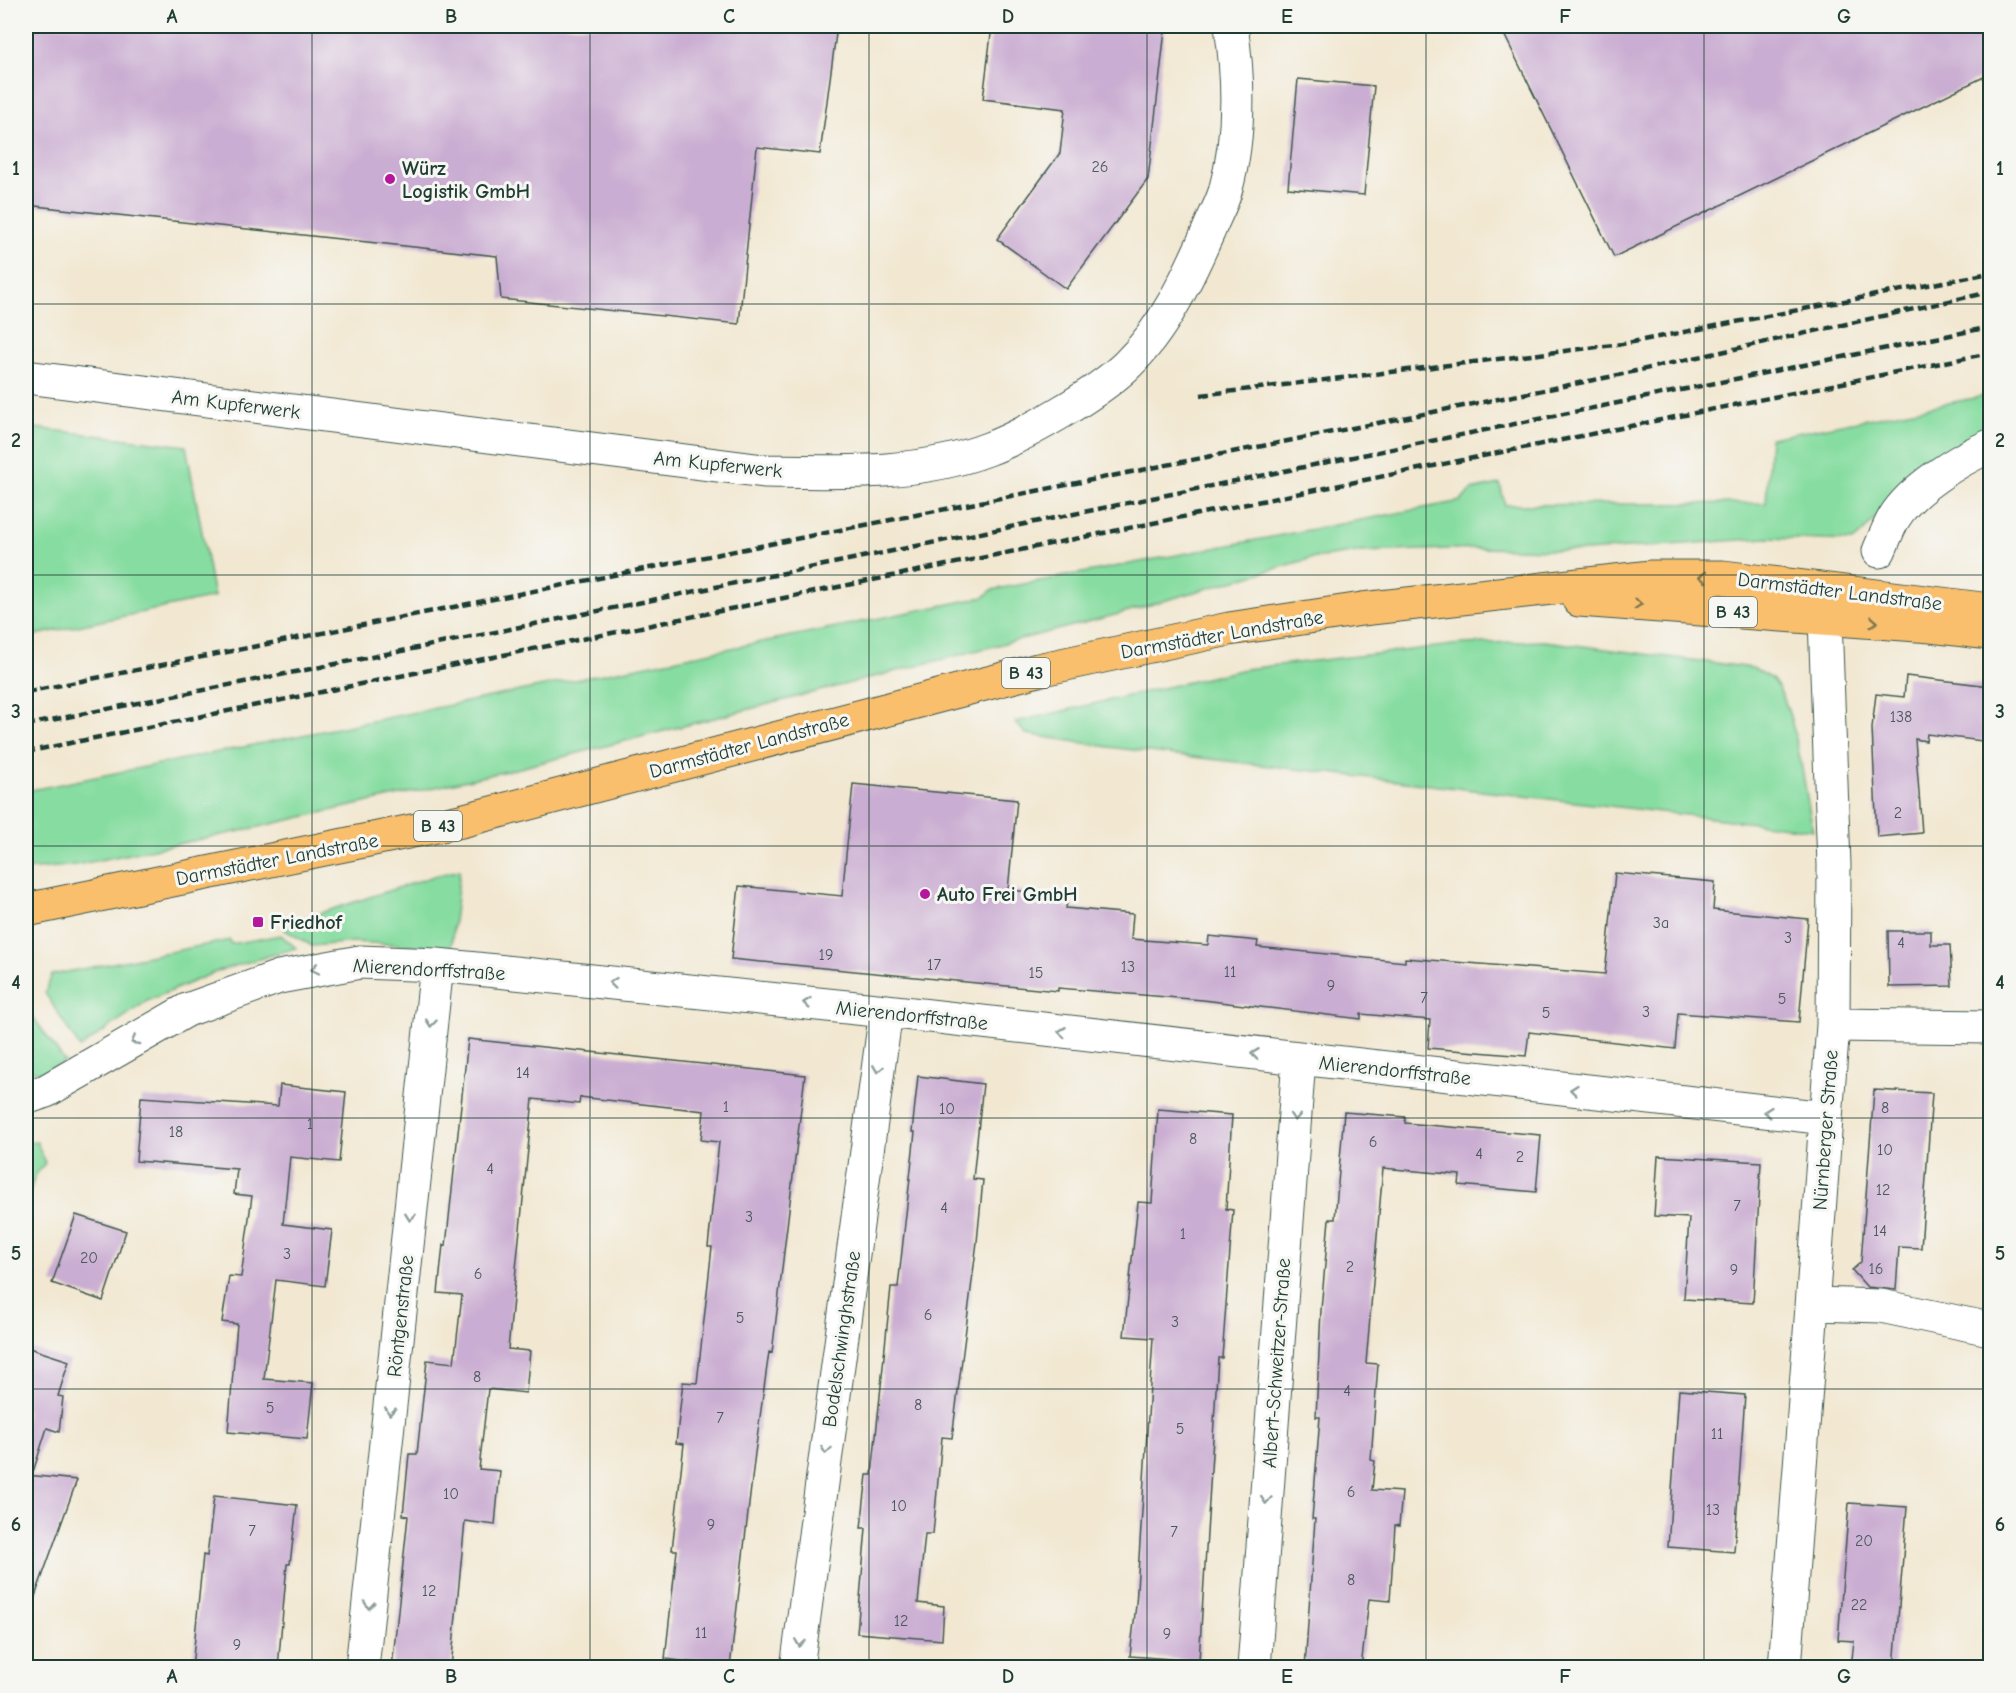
<svg xmlns="http://www.w3.org/2000/svg" width="2016" height="1693" font-family="'Comic Neue',sans-serif">
<rect width="100%" height="100%" fill="#f6f6f2"/>
<filter id="ink" filterUnits="userSpaceOnUse"><feTurbulence type="fractalNoise" baseFrequency=".0167" numOctaves="2"/><feDisplacementMap in="SourceGraphic" scale="12" xChannelSelector="R" yChannelSelector="G"/><feConvolveMatrix kernelMatrix="1 2 1 2 8 2 1 2 1" color-interpolation-filters="sRGB"/></filter>
<filter id="wash" filterUnits="userSpaceOnUse"><feTurbulence type="fractalNoise" baseFrequency=".008" numOctaves="4" result="noise"/><feDisplacementMap in="SourceGraphic" scale="24" xChannelSelector="R" yChannelSelector="G"/><feGaussianBlur stdDeviation="1.35" result="paint"/><feColorMatrix in="noise" values="0 0 0 0 0 0 0 0 0 0 0 0 0 0 0 0 0 1.4 0 .05"/><feComposite in="paint" operator="in"/></filter>
<g filter="url(#wash)">
<rect width="100%" height="100%" fill="#f2e8d2"/>
<path fill="#87dda1" stroke="#538d6a" stroke-width="1.5" d="M 1990,395 L 1990,427 C 1964,442 1925,459 1904,480 C 1885,499 1875,525 1853,541 L 1767,538 L 1586,551 L 1483,548 L 1359,552 L 1309,559 L 1115,615 L 516,769 L 236,832 L 76,865 L 26,870 L 26,791 L 984,597 L 992,590 L 1461,501 L 1471,490 L 1500,484 L 1505,505 L 1766,503 L 1770,438 Z
M 26,427 L 186,446 L 214,597 L 26,637 Z
M 1544,641 L 1753,668 C 1759,672 1768,675 1773,680 C 1796,707 1805,793 1813,830 L 1116,748 L 1026,734 L 1015,722 L 1245,669 L 1462,644 Z
M 460,870 L 451,948 L 354,942 L 312,946 L 285,930 L 284,925 L 434,876 Z
M 281,935 L 296,948 L 218,971 L 147,1001 L 80,1048 L 45,993 L 52,975 L 230,940 L 231,944 Z
M 26,1007 L 65,1062 L 43,1072 L 26,1071 Z
M 37,1142 L 45,1163 L 35,1176 L 26,1203 L 26,1143 Z"/>
<g id="blocks">
<path fill="#caadd2" d="M 26,26 L 837,26 L 820,154 L 757,147 L 739,324 L 501,299 L 497,256 L 26,205 Z
M 992,26 L 1124,26 L 1165,30 L 1148,179 L 1066,289 L 997,239 L 1060,153 L 1065,109 L 983,99 Z
M 1500,26 L 1990,26 L 1990,74 L 1614,257 Z
M 1298,79 L 1374,86 L 1364,195 L 1288,188 Z
M 1906,676 L 1990,686 L 1990,742 L 1927,734 L 1926,741 L 1915,739 L 1922,833 L 1877,837 L 1872,728 L 1876,694 L 1904,697 Z
M 853,784 L 1017,800 L 1008,890 L 1068,896 L 1066,908 L 1133,914 L 1131,939 L 1208,945 L 1209,936 L 1258,941 L 1257,947 L 1405,962 L 1405,958 L 1605,974 L 1615,873 L 1715,882 L 1713,910 L 1808,919 L 1799,1022 L 1678,1013 L 1675,1049 L 1529,1032 L 1526,1056 L 1428,1048 L 1430,1020 L 1361,1014 L 1361,1019 L 1203,1000 L 1058,988 L 1058,991 L 731,959 L 739,886 L 842,896 Z
M 1888,931 L 1931,931 L 1931,945 L 1950,945 L 1952,986 L 1889,987 Z
M 468,1039 L 805,1075 L 772,1353 L 769,1352 L 755,1453 L 730,1667 L 665,1659 L 677,1550 L 672,1550 L 684,1444 L 676,1443 L 683,1382 L 697,1383 L 712,1247 L 708,1247 L 719,1142 L 701,1140 L 704,1111 L 580,1097 L 579,1104 L 533,1099 L 508,1349 L 530,1351 L 526,1393 L 488,1389 L 479,1469 L 500,1471 L 495,1525 L 465,1521 L 451,1668 L 392,1668 L 408,1516 L 403,1515 L 409,1454 L 417,1454 L 427,1360 L 454,1363 L 462,1295 L 438,1293 L 443,1245 L 446,1246 Z
M 918,1076 L 983,1084 L 973,1179 L 983,1180 L 977,1242 L 952,1438 L 942,1437 L 933,1534 L 925,1534 L 918,1603 L 944,1606 L 942,1640 L 857,1633 L 866,1528 L 861,1528 L 867,1475 L 872,1475 L 891,1287 L 898,1287 L 915,1132 L 912,1132 Z
M 280,1085 L 346,1092 L 339,1162 L 290,1157 L 283,1224 L 332,1230 L 325,1286 L 276,1280 L 264,1379 L 313,1383 L 307,1439 L 228,1432 L 237,1324 L 222,1322 L 229,1276 L 241,1277 L 252,1196 L 234,1194 L 237,1169 L 136,1161 L 141,1097 L 278,1106 Z
M 1874,1090 L 1932,1093 L 1921,1248 L 1899,1247 L 1896,1290 L 1867,1287 L 1852,1270 L 1861,1262 Z
M 1158,1109 L 1232,1115 L 1226,1209 L 1233,1210 L 1222,1358 L 1218,1358 L 1199,1661 L 1130,1656 L 1136,1605 L 1153,1338 L 1124,1336 L 1138,1202 L 1152,1203 Z
M 1344,1112 L 1405,1117 L 1405,1123 L 1541,1135 L 1536,1192 L 1459,1185 L 1460,1175 L 1383,1168 L 1366,1363 L 1378,1364 L 1371,1460 L 1375,1461 L 1372,1490 L 1402,1492 L 1399,1526 L 1395,1525 L 1390,1601 L 1369,1599 L 1361,1668 L 1305,1668 L 1315,1519 L 1312,1519 L 1320,1417 L 1316,1417 L 1321,1310 L 1329,1219 L 1335,1219 Z
M 1658,1156 L 1761,1162 L 1753,1303 L 1684,1299 L 1689,1218 L 1654,1216 Z
M 76,1215 L 126,1231 L 103,1301 L 52,1283 Z
M 26,1347 L 69,1361 L 58,1396 L 63,1397 L 59,1432 L 47,1428 L 33,1472 L 26,1471 Z
M 1679,1390 L 1745,1395 L 1734,1552 L 1668,1547 Z
M 26,1475 L 77,1480 L 30,1610 L 26,1609 Z
M 214,1496 L 297,1505 L 290,1564 L 287,1564 L 278,1668 L 192,1668 L 203,1555 L 207,1556 Z
M 1849,1503 L 1907,1507 L 1894,1668 L 1851,1668 L 1854,1641 L 1838,1640 Z"/>
</g>
</g>
<g filter="url(#ink)">
<use href="#blocks" fill-opacity="0" stroke="#3f574c" stroke-width="1.5"/>
<g fill="none" stroke-linecap="round" stroke-linejoin="round">
<g stroke="#3f574c" stroke-width="35">
<path id="street" d="M 26,377 L 764,471 C 837,472 918,476 988,449 C 1026,435 1098,393 1127,365 C 1165,328 1188,277 1209,230 C 1214,217 1221,205 1225,192 C 1240,139 1239,79 1231,26
M 1879,551 C 1884,540 1888,528 1894,518 C 1911,489 1960,459 1990,446
M 1833,1025 L 1990,1027
M 26,1098 L 46,1091 L 187,1010 L 279,977 L 360,962 L 437,965 L 886,1011 L 1826,1118
M 1814,1304 L 1881,1306 L 1990,1329
M 362,1668 L 437,965
M 797,1668 L 886,1011
M 1254,1668 L 1299,1059
M 1785,1668 L 1833,1025 L 1834,865 L 1824,591"/>
</g>
<g stroke="#3f574c" stroke-width="35">
<path id="primary" d="M 1579,600 L 1931,626 L 1990,633
M 26,910 L 461,821 L 1038,670 L 1229,629 L 1362,609 L 1651,577 L 1723,577 L 1990,610"/>
</g>
<use href="#street" stroke="#fff" stroke-width="33"/>
<use href="#primary" stroke="#f9bf6d" stroke-width="33"/>
<path stroke="#1f3d34" stroke-width="4.5" stroke-dasharray="9 4.5" stroke-linecap="butt" d="M 1201,395 L 1622,344 L 1990,273
M 26,692 L 1609,377 L 1990,292
M 26,725 L 417,648 L 1990,327
M 26,752 L 1990,353"/>
</g>
<defs><path id="oneway-chevron" d="M-2-3.5L2.5 0L-2 3.5" fill="none" stroke-width="1.6" stroke-linecap="round" stroke-linejoin="round" transform="scale(1.5)"/></defs>
<g stroke="#81784e">
<use href="#oneway-chevron" transform="translate(1703 577) rotate(180)"/>
<use href="#oneway-chevron" transform="translate(1638 604) rotate(5)"/>
<use href="#oneway-chevron" transform="translate(1874 622) rotate(4)"/>
</g>
<g stroke="#8f9e9a">
<use href="#oneway-chevron" transform="translate(315 969) rotate(168)"/>
<use href="#oneway-chevron" transform="translate(613 983) rotate(-174)"/>
<use href="#oneway-chevron" transform="translate(807 1003) rotate(-174)"/>
<use href="#oneway-chevron" transform="translate(431 1023) rotate(96)"/>
<use href="#oneway-chevron" transform="translate(1062 1032) rotate(-173)"/>
<use href="#oneway-chevron" transform="translate(135 1041) rotate(150)"/>
<use href="#oneway-chevron" transform="translate(1255 1054) rotate(-173)"/>
<use href="#oneway-chevron" transform="translate(878 1069) rotate(98)"/>
<use href="#oneway-chevron" transform="translate(1574 1090) rotate(-174)"/>
<use href="#oneway-chevron" transform="translate(1768 1112) rotate(-174)"/>
<use href="#oneway-chevron" transform="translate(1295 1117) rotate(94)"/>
<use href="#oneway-chevron" transform="translate(410 1217) rotate(96)"/>
<use href="#oneway-chevron" transform="translate(390 1411) rotate(96)"/>
<use href="#oneway-chevron" transform="translate(826 1450) rotate(98)"/>
<use href="#oneway-chevron" transform="translate(1266 1500) rotate(94)"/>
<use href="#oneway-chevron" transform="translate(369 1605) rotate(96)"/>
<use href="#oneway-chevron" transform="translate(800 1643) rotate(98)"/>
</g>
</g>
<path fill="none" stroke="#1f3d34" stroke-width="1.5" stroke-opacity="0.55" d="M 312,26 L 312,1668M 590,26 L 590,1668M 869,26 L 869,1668M 1147,26 L 1147,1668M 1426,26 L 1426,1668M 1704,26 L 1704,1668M 26,304 L 1990,304M 26,575 L 1990,575M 26,846 L 1990,846M 26,1118 L 1990,1118M 26,1389 L 1990,1389"/>
<g fill="#b5179e" stroke="#f6f6f2" stroke-width="2">
<circle cx="390" cy="179" r="6"/>
<circle cx="925" cy="894" r="6"/>
<rect x="252" y="916" width="12" height="12" rx="3"/>
</g>
<g text-anchor="middle" stroke-width="6" stroke-linejoin="round" paint-order="stroke">
<g font-size="16" fill="#4a595c">
<text x="1100" y="172">26</text>
<text x="1901" y="722">138</text>
<text x="1898" y="818">2</text>
<text x="1661" y="928">3a</text>
<text x="1788" y="943">3</text>
<text x="1901" y="948">4</text>
<text x="826" y="960">19</text>
<text x="934" y="970">17</text>
<text x="1128" y="972">13</text>
<text x="1230" y="977">11</text>
<text x="1036" y="978">15</text>
<text x="1331" y="991">9</text>
<text x="1424" y="1003">7</text>
<text x="1782" y="1004">5</text>
<text x="1646" y="1017">3</text>
<text x="1546" y="1018">5</text>
<text x="523" y="1078">14</text>
<text x="726" y="1112">1</text>
<text x="1885" y="1113">8</text>
<text x="947" y="1114">10</text>
<text x="310" y="1129">1</text>
<text x="176" y="1137">18</text>
<text x="1193" y="1144">8</text>
<text x="1373" y="1147">6</text>
<text x="1885" y="1155">10</text>
<text x="1479" y="1159">4</text>
<text x="1520" y="1162">2</text>
<text x="490" y="1174">4</text>
<text x="1883" y="1195">12</text>
<text x="1737" y="1211">7</text>
<text x="944" y="1213">4</text>
<text x="749" y="1222">3</text>
<text x="1880" y="1236">14</text>
<text x="1183" y="1239">1</text>
<text x="287" y="1259">3</text>
<text x="89" y="1263">20</text>
<text x="1350" y="1272">2</text>
<text x="1876" y="1274">16</text>
<text x="1734" y="1275">9</text>
<text x="478" y="1279">6</text>
<text x="928" y="1320">6</text>
<text x="740" y="1323">5</text>
<text x="1175" y="1327">3</text>
<text x="477" y="1382">8</text>
<text x="1347" y="1396">4</text>
<text x="918" y="1410">8</text>
<text x="270" y="1413">5</text>
<text x="720" y="1423">7</text>
<text x="1180" y="1434">5</text>
<text x="1717" y="1439">11</text>
<text x="1351" y="1497">6</text>
<text x="451" y="1499">10</text>
<text x="899" y="1511">10</text>
<text x="1713" y="1515">13</text>
<text x="711" y="1530">9</text>
<text x="252" y="1536">7</text>
<text x="1174" y="1537">7</text>
<text x="1864" y="1546">20</text>
<text x="1351" y="1585">8</text>
<text x="429" y="1596">12</text>
<text x="1859" y="1610">22</text>
<text x="901" y="1626">12</text>
<text x="701" y="1638">11</text>
<text x="1167" y="1639">9</text>
<text x="237" y="1650">9</text>
</g>
<g fill="#f6f6f2" stroke="#60746d" stroke-width="1.5">
<rect x="1709" y="597" width="48" height="30" rx="4.5"/>
<rect x="1002" y="658" width="48" height="30" rx="4.5"/>
<rect x="414" y="811" width="48" height="30" rx="4.5"/>
</g>
<g font-size="18" font-weight="bold" fill="#1f3d34">
<text x="1733" y="618">B 43</text>
<text x="1026" y="679">B 43</text>
<text x="438" y="832">B 43</text>
</g>
<g font-size="20" font-weight="bold" fill="#1f3d34" stroke="#f6f6f2" text-anchor="start">
<text x="402" y="175">Würz<tspan x="402" dy="23">Logistik GmbH</tspan></text>
<text x="937" y="901">Auto Frei GmbH</text>
<text x="270" y="929">Friedhof</text>
</g>
<g font-size="20" fill="#1f3d34" stroke="#f6f6f2">
<text transform="translate(236 404) rotate(7)" y="7">Am Kupferwerk</text>
<text transform="translate(718 464) rotate(6)" y="7">Am Kupferwerk</text>
<text transform="translate(1840 591) rotate(7)" y="7">Darmstädter Landstraße</text>
<text transform="translate(1222 634) rotate(-10)" y="7">Darmstädter Landstraße</text>
<text transform="translate(749 745) rotate(-15)" y="7">Darmstädter Landstraße</text>
<text transform="translate(277 859) rotate(-11)" y="7">Darmstädter Landstraße</text>
<text transform="translate(429 969) rotate(3)" y="7">Mierendorffstraße</text>
<text transform="translate(912 1015) rotate(6)" y="7">Mierendorffstraße</text>
<text transform="translate(1395 1070) rotate(6)" y="7">Mierendorffstraße</text>
<text transform="translate(1825 1130) rotate(-86)" y="7">Nürnberger Straße</text>
<text transform="translate(400 1316) rotate(-84)" y="7">Röntgenstraße</text>
<text transform="translate(841 1339) rotate(-82)" y="7">Bodelschwinghstraße</text>
<text transform="translate(1276 1363) rotate(-86)" y="7">Albert-Schweitzer-Straße</text>
</g>
</g>
<rect width="2016" height="1693" fill="none" stroke="#f6f6f2" stroke-width="66"/>
<rect x="33" y="33" width="1950" height="1627" fill="none" stroke="#1f3d34" stroke-width="2"/>
<g font-size="20" text-anchor="middle" font-weight="bold" fill="#1f3d34">
<text x="172" y="23">A</text>
<text x="451" y="23">B</text>
<text x="729" y="23">C</text>
<text x="1008" y="23">D</text>
<text x="1287" y="23">E</text>
<text x="1565" y="23">F</text>
<text x="1844" y="23">G</text>
<text x="16" y="175">1</text>
<text x="2000" y="175">1</text>
<text x="16" y="447">2</text>
<text x="2000" y="447">2</text>
<text x="16" y="718">3</text>
<text x="2000" y="718">3</text>
<text x="16" y="989">4</text>
<text x="2000" y="989">4</text>
<text x="16" y="1260">5</text>
<text x="2000" y="1260">5</text>
<text x="16" y="1531">6</text>
<text x="2000" y="1531">6</text>
<text x="172" y="1683">A</text>
<text x="451" y="1683">B</text>
<text x="729" y="1683">C</text>
<text x="1008" y="1683">D</text>
<text x="1287" y="1683">E</text>
<text x="1565" y="1683">F</text>
<text x="1844" y="1683">G</text>
</g>
</svg>
